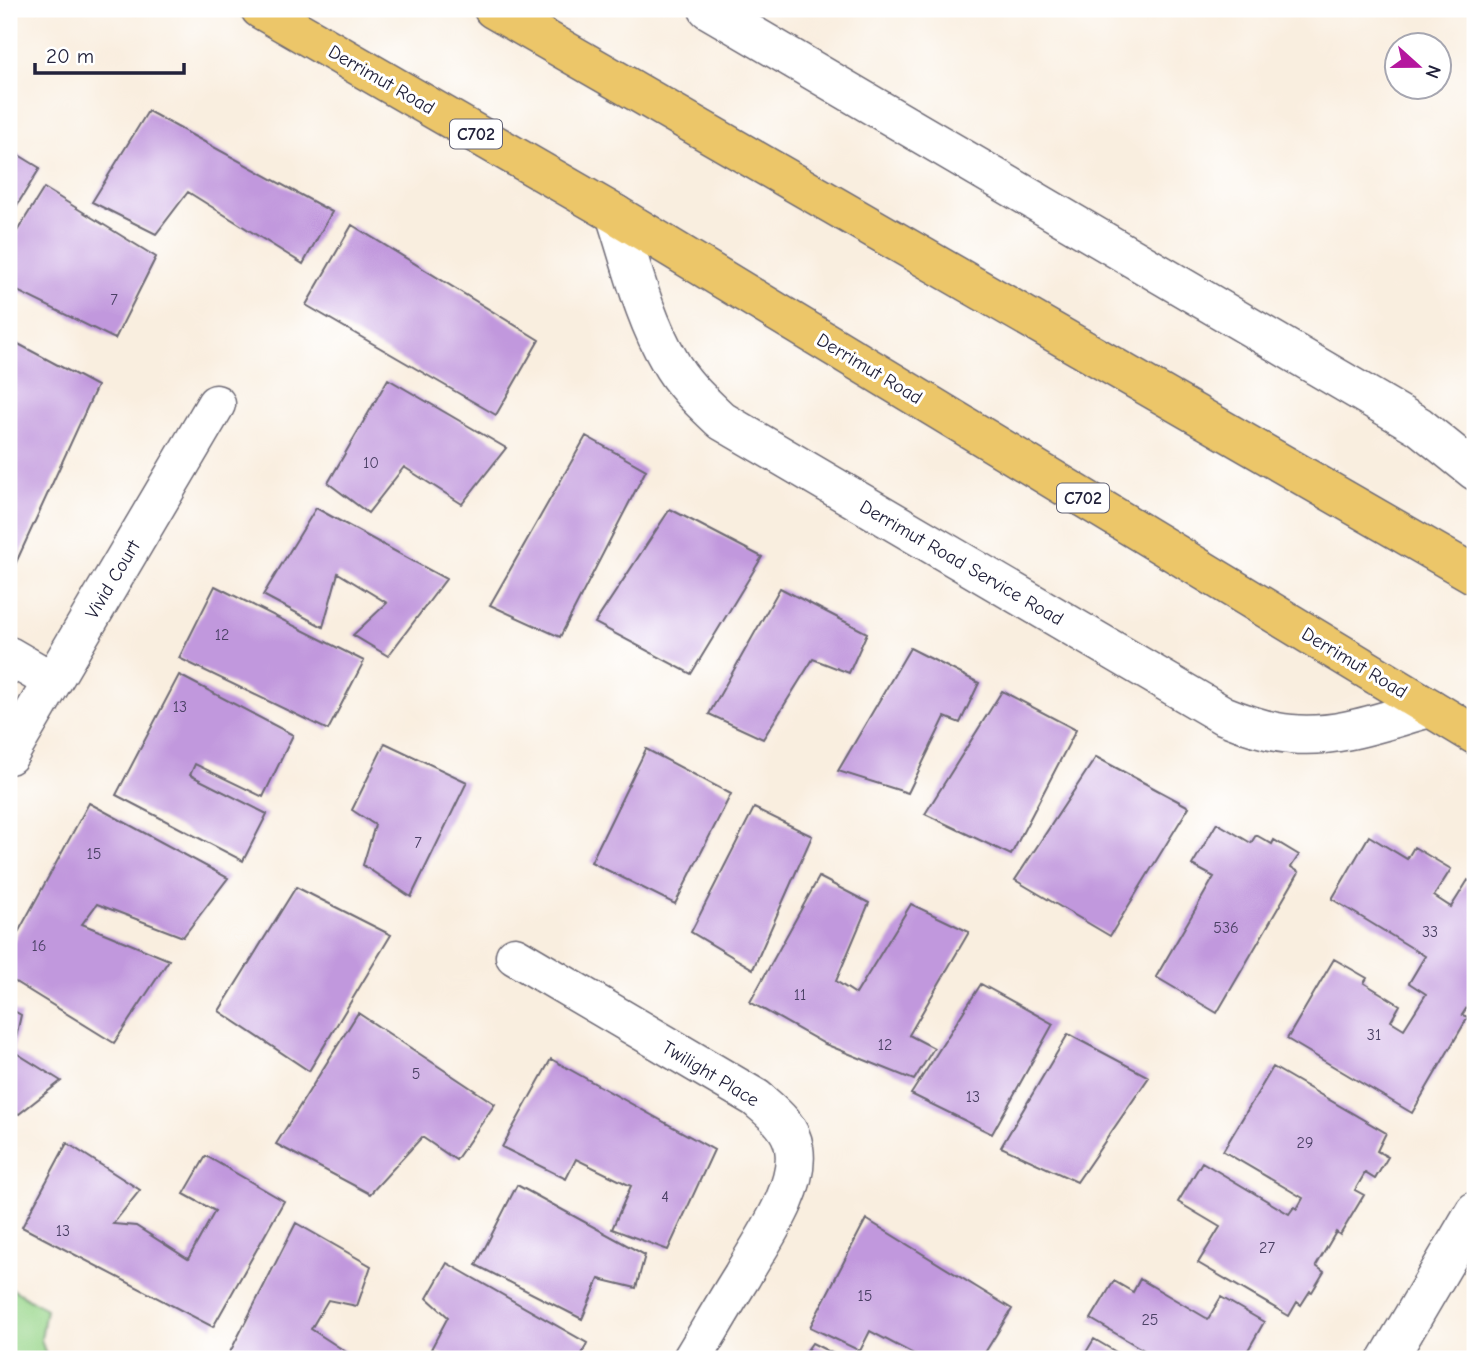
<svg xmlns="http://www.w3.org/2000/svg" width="1484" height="1368" font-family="'Comic Neue',sans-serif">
<rect width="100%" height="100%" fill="#fff"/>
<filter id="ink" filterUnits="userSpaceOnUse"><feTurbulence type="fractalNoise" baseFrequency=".0143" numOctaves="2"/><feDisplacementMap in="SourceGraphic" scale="14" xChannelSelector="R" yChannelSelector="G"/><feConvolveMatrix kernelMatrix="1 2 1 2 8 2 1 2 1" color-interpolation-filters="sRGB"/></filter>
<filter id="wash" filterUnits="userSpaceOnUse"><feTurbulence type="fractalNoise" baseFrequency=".00686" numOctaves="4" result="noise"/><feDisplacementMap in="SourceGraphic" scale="28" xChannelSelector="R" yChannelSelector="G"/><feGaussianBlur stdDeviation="1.57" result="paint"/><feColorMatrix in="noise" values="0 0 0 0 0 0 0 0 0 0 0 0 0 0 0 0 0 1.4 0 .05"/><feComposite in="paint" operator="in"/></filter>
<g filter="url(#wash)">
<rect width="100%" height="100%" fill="#f9eedf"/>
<path fill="#98d68a" stroke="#5d7c62" stroke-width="2" d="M 9,1287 L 46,1309 L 41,1339 L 47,1359 L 9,1359 Z"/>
<g id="blocks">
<path fill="#c198dd" d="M 148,111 L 332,212 L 303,264 L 188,192 L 156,234 L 92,202 Z
M 9,149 L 40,168 L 9,218 Z
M 44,188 L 156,257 L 115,339 L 9,287 L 9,244 Z
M 352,225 L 539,340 L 496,415 L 306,305 Z
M 9,339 L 97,386 L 14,567 L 9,565 Z
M 388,379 L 506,448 L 462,504 L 404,467 L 368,513 L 328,483 Z
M 586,436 L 646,470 L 560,637 L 490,605 Z
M 316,508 L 446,579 L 388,656 L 353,635 L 387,603 L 338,573 L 323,627 L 263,595 Z
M 670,509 L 762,557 L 691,674 L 595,623 Z
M 215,586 L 364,661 L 328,730 L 179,658 Z
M 780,588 L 867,633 L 849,673 L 813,659 L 763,739 L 709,714 Z
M 910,648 L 979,683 L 960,723 L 945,717 L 908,793 L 838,771 Z
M 179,675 L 293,735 L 263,797 L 195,764 L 190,775 L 267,814 L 243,861 L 116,795 Z
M 1002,691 L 1076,730 L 1011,855 L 925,814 Z
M 385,743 L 467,782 L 411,897 L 363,865 L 375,825 L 352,810 Z
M 646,749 L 731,794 L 675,904 L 591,862 Z
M 1096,757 L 1189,807 L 1110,936 L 1015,880 Z
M 89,803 L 228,878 L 183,937 L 97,904 L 82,924 L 169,960 L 114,1043 L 9,978 L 9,949 Z
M 754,808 L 812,836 L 753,969 L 691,932 Z
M 1217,823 L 1251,843 L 1256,835 L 1272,844 L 1274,840 L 1299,855 L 1291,867 L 1299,872 L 1217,1013 L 1156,977 L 1214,877 L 1192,865 Z
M 1369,836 L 1407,859 L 1414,847 L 1451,869 L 1434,896 L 1451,907 L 1468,880 L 1475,884 L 1475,995 L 1462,1015 L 1468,1017 L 1412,1113 L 1287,1039 L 1334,959 L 1367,978 L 1364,983 L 1400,1005 L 1391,1021 L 1404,1029 L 1426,994 L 1409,983 L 1425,956 L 1332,899 Z
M 819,877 L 869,903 L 836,981 L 856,994 L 911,904 L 969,932 L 909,1035 L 934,1048 L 914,1080 L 825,1044 L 750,1002 Z
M 296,887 L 391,935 L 309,1071 L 219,1011 Z
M 981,984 L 1053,1024 L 992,1134 L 911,1094 Z
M 9,1008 L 21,1015 L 13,1051 L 61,1081 L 19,1114 L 9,1108 Z
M 358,1013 L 495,1104 L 456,1160 L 422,1137 L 370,1194 L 276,1144 Z
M 1068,1034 L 1149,1077 L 1077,1182 L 1001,1147 Z
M 551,1059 L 714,1150 L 668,1250 L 612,1229 L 631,1186 L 576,1159 L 566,1179 L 502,1147 Z
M 1273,1067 L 1386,1133 L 1377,1151 L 1388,1157 L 1375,1179 L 1365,1173 L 1355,1190 L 1364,1195 L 1340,1235 L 1336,1232 L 1316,1266 L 1324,1272 L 1312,1292 L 1310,1291 L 1301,1305 L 1297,1302 L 1289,1316 L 1198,1263 L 1220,1227 L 1178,1202 L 1202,1162 L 1289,1214 L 1294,1207 L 1297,1209 L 1303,1198 L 1223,1151 Z
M 67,1143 L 140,1190 L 113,1224 L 136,1226 L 188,1259 L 215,1211 L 184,1194 L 206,1156 L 284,1201 L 213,1327 L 22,1227 Z
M 517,1185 L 645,1255 L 636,1288 L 599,1279 L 582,1319 L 476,1265 Z
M 866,1219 L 1012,1309 L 981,1359 L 923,1359 L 870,1331 L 860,1351 L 810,1327 Z
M 296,1223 L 371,1266 L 357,1306 L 328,1300 L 311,1329 L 354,1357 L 353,1359 L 227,1358 Z
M 447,1263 L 587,1343 L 580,1359 L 450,1359 L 431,1349 L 448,1317 L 427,1298 Z
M 1140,1279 L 1208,1319 L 1221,1297 L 1264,1322 L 1244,1357 L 1248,1359 L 1159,1359 L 1091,1319 L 1114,1281 L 1133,1292 Z
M 1094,1339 L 1128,1359 L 1082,1359 Z
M 812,1343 L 844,1359 L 801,1359 Z"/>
</g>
</g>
<g filter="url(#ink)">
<use href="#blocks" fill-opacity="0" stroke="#6d6974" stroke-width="2"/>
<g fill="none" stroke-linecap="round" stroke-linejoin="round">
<g stroke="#6d6974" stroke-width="41">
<path id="minor" d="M 708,9 L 1419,426 L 1475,471
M 615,214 C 631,262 643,316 669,360 C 682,384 702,402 722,421 L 1223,715 C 1245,724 1267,732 1291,734 C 1338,739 1385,720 1430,708
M 9,656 L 52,681
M 9,755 L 216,404
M 515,956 L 756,1098 C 772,1112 791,1126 794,1148 C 801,1189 761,1242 742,1276 C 725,1303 709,1331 692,1359
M 1388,1359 L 1475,1211"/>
</g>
<g stroke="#6d6974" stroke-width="41">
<path id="trunk" d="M 260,9 L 615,214 L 1475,735
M 493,9 L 1475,575"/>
</g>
<use href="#minor" stroke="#fff" stroke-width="38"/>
<use href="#trunk" stroke="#ecc669" stroke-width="38"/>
</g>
</g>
<g text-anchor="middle" stroke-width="6" stroke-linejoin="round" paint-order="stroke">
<g font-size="16" fill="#4a4064">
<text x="114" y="305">7</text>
<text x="371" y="468">10</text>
<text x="222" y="640">12</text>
<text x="180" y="712">13</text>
<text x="418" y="848">7</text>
<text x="94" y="859">15</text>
<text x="1226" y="933">536</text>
<text x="1430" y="937">33</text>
<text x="39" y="951">16</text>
<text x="800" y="1000">11</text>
<text x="1374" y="1040">31</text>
<text x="885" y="1050">12</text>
<text x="416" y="1079">5</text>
<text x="973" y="1102">13</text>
<text x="1305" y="1148">29</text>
<text x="665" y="1202">4</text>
<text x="63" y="1236">13</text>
<text x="1267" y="1253">27</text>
<text x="865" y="1301">15</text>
<text x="1150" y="1325">25</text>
</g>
<g fill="#fff" stroke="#646476" stroke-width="2">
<rect x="450" y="119.5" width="52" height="29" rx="5"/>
<rect x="1057" y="483.5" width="52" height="29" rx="5"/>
</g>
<g font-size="18" font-weight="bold" fill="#22223b">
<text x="476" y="140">C702</text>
<text x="1083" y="504">C702</text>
</g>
<g font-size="19" fill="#22223b" stroke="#fff">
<text transform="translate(382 79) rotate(30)" y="7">Derrimut Road</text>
<text transform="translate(870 368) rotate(31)" y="7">Derrimut Road</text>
<text transform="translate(962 562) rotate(30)" y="7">Derrimut Road Service Road</text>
<text transform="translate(112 579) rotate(-59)" y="7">Vivid Court</text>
<text transform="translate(1355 662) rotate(31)" y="7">Derrimut Road</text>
<text transform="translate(711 1073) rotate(31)" y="7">Twilight Place</text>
</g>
</g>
<rect width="1484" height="1368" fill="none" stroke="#fff" stroke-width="35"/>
<g transform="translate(1418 66) rotate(111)"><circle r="33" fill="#ffffff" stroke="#a7a7b1" stroke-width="2"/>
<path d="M0-5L12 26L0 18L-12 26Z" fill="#b5179e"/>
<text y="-10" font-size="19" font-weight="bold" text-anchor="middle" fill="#22223b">N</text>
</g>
<path d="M35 63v10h149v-10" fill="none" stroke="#22223b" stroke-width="3.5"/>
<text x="46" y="63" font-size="21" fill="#22223b" stroke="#ffffff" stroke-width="5" paint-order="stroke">20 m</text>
</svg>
